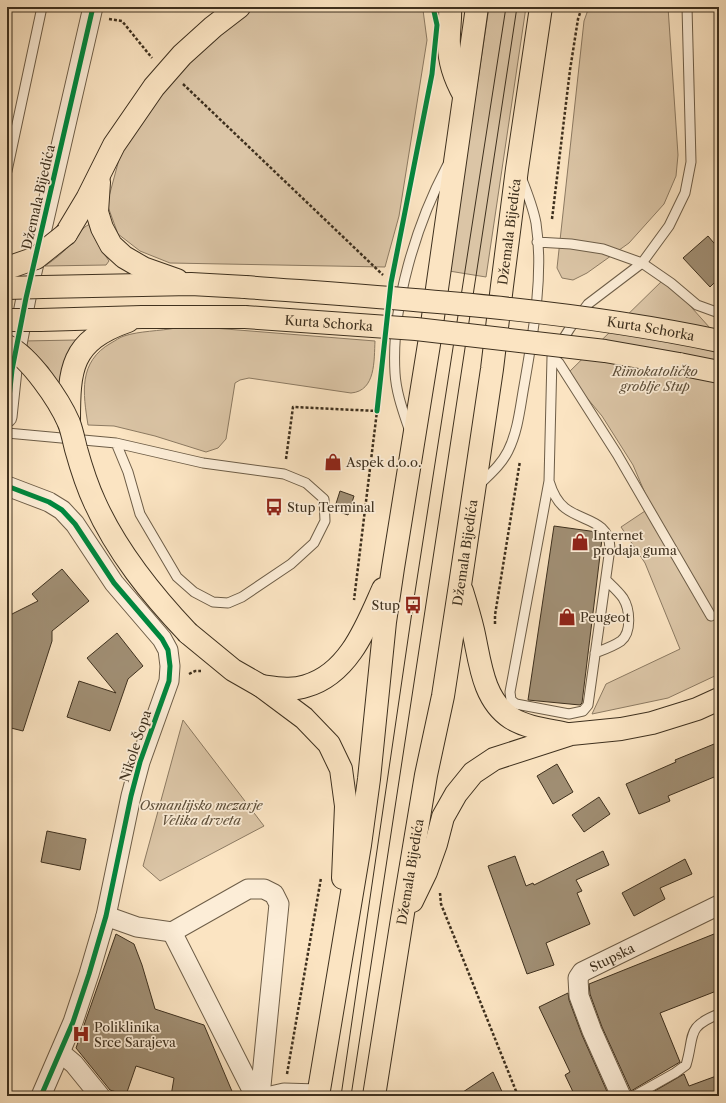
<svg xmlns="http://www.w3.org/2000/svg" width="726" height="1103" font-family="'Libre Caslon Text',serif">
<rect width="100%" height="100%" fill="#fbe4c2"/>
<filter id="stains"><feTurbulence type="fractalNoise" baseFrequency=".005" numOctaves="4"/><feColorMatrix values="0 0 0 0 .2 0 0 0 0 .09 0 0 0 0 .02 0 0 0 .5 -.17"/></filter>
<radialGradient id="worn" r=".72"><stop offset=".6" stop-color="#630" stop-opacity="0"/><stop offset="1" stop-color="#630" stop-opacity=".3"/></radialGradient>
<path fill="#dbc5a6" stroke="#8c7a62" d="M 257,7 L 422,7 L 423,10 L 427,40 L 399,216 L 385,267 L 170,263 L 140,251 L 118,234 L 107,204 L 121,152 L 146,109 L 205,43 Z
M 489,7 L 526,7 L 486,277 L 449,271 Z
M 589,7 L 668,7 L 678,155 L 676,176 L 664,204 L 629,243 L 587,273 L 573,280 L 562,278 L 557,268 L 584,21 Z
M 90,224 L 99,246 L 109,261 L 106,265 L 45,266 C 55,259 64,252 73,242 C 80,235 79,229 90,224 Z
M 665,278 L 719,338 L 719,674 L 668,698 L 592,714 L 606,684 L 680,649 L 645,563 L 621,527 L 651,507 L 633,465 L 602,416 L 567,374 Z
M 176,328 L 213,328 L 375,341 C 374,360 376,391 351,393 L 249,378 L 240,380 L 235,383 L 226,439 L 218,448 L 206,452 L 155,436 L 114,426 L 88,425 C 83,393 78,362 111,343 C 115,341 120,337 124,336 C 139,331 160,331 176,328 Z
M 76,340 L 66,358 L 63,383 L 57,384 L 48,367 L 23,341 Z
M 183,720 L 264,826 L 160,881 L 143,866 Z"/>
<path fill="#a08e73" stroke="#3e301e" d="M 708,236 L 719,249 L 719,278 L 710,287 L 683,258 Z
M 340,491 L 354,496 L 348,515 L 334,510 Z
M 554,526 L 597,532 L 602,539 L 582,703 L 580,705 L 528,700 Z
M 62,569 L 89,601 L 52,631 L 52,641 L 23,731 L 7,727 L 7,622 L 12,614 L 38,601 L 32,594 Z
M 117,633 L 143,666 L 128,679 L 110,731 L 67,717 L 79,681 L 116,693 L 87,658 Z
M 719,742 L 719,775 L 668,796 L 670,801 L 639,814 L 626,784 L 676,762 L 675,760 Z
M 557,764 L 573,792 L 553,804 L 537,776 Z
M 599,797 L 610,814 L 584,832 L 572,815 Z
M 47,831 L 86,839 L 80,870 L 41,862 Z
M 603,851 L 609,865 L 576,880 L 582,891 L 577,893 L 590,924 L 546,943 L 554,965 L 527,974 L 488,866 L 515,856 L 526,886 L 533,883 L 534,885 Z
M 685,859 L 692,874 L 660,888 L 665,899 L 634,916 L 622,893 Z
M 719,932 L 719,990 L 660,1013 L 680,1062 L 631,1091 L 602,1027 L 590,994 L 589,984 Z
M 116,934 L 134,944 L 142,965 L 155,1009 L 204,1025 L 234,1096 L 171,1096 L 174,1078 L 136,1066 L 126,1095 L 110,1090 L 76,1048 Z
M 568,993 L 569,1000 L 582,1035 L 609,1096 L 575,1096 L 565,1075 L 570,1072 L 539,1007 Z
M 493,1072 L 504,1096 L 457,1096 Z
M 684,1074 L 689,1086 L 719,1075 L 719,1096 L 646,1096 Z"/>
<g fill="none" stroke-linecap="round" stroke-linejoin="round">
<g stroke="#6d5d47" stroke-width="11">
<path id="lane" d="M 7,171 L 42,7
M 537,242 L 571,244 L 603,249 L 642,263 L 671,283 L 697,305 L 719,313
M 552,357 L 559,363 L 617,454 L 711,616
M 409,429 C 403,411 396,392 395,373 C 391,306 416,225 447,166
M 7,433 L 116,443 L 203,463 L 284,474 L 306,483 L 324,499 L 325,521 L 314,543 L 291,564 L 242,597 L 228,603 L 213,602 L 194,592 L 177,577 L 140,514 L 128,472 L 116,443
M 549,481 L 510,692 L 511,700 L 516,704 L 569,714 L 583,711 L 588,705 L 610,548 C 609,520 583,522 565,508 C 556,501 552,491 549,481 L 552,357 L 570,328 L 588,304 L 642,263 L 669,226 L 685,193 L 691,162 L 687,7
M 479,485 C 490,474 501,465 508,451 C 518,431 520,408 524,386 C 533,334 544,275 536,223 C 533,207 527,192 521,177
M 595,653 C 603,650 614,646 621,641 C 632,632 630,609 623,598 C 618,591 611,585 606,580
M 634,1096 L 675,1073 L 686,1065 C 695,1036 685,1027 719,1014"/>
</g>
<g stroke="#6d5d47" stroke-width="21">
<g id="street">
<path d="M 7,417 L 12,370 L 26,298 L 93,7"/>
<path d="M 7,486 L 49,502 L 62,510 L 75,524 L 114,583 L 162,639 L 168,650 L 170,666 L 169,681 L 140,762 L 131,796 L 106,916 L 89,974 L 73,1022 L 41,1096"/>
<path d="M 106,916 L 137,927 L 172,932 L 248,889 L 264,889 L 274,894 L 279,904 L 260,1096"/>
<path d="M 172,932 L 255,1096"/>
<path d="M 61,1053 L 74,1064 L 100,1096"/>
<path d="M 271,1096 L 284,1093 L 318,1094"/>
<path id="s1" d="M 621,1096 L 592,1031 L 579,996 L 578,978 L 582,972 L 719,905"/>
</g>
</g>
<g stroke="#3e301e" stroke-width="24">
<g id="primary">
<path d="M 450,7 C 451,20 448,32 449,45 C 449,63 455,79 464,95"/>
<path d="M 99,182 L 97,212 L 102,228 L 111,245 L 124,257 L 143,268 L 177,280"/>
<path d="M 66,234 L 87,199 L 114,145 L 154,87 L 182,55 L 213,27 L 239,7"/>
<path d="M 43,287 L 191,284 L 245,287"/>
<path d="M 40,320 L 142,317 L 245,317"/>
<path d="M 679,364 L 719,372"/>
<path d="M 69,423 C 69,369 70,341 128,321"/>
<path d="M 462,591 C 466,604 470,617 473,630 C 480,660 482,699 511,718 C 527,728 549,730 567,734"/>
<path d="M 188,633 L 233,670 L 261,686 L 304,718 L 329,744 L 341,769 L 346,806 L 343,878"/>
<path d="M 261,686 C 276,688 292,691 306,686 C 349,674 367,625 383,589"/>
<path d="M 412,901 L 426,872 L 436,844 L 443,817 L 456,794 L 473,773 L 494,759 L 571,734 L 621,729 L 652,723 L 697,709 L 719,699"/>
<path d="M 318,1096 L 360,845 L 369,779 L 385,622 L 393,568 L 430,338 L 477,7"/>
<path id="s2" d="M 374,1096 L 402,919 L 426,775 L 443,696 L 460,585 L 492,369 L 502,286 L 517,169 L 541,7"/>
</g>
</g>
<path stroke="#3e301e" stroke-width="2.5" stroke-dasharray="3 2" stroke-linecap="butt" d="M 109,19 L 122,21 L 152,58
M 183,84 L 383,275
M 552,219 L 570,70 L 578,19 L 582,7
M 286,459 L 293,407 L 377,411 L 354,600
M 495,624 L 495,615 L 520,461
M 189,674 L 195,671 L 201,671
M 440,893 L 441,904 L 518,1096
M 287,1074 L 321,878"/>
<use href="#lane" stroke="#fcedd7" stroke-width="9"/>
<use href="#street" stroke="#fcedd7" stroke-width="19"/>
<use href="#primary" stroke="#fbe4c2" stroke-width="22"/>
<path stroke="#3e301e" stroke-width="1" d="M 341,1096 L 413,605 L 506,7
M 351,1096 L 517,7"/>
<g stroke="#3e301e" stroke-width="24" stroke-linecap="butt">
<g id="primary-bridge">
<path d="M 7,268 L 36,258 L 66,234"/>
<path id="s3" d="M 245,287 C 403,299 563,308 719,341"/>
<path d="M 7,288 L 43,287"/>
<path id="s4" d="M 245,317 L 416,329 L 605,351 L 679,364"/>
<path d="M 7,320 L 40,320"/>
<path d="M 7,346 C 30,357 59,400 69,423 C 72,431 74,441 76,449 C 81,467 87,486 95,503 C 117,552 151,594 188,633"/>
</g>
</g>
<use href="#primary-bridge" stroke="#fbe4c2" stroke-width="22"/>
<g stroke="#fcedd7" stroke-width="8">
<path id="cycleway" d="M 377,411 L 391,283 L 432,74 L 437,25 L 433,7
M 7,417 L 12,370 L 26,298 L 93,7
M 7,486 L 49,502 L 62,510 L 75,524 L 114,583 L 162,639 L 168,650 L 170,666 L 169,681 L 140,762 L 131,796 L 106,916 L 89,974 L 73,1022 L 41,1096"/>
</g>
<use href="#cycleway" stroke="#00873e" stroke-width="5"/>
</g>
<defs>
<g id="shop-bare" transform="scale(1.38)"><path d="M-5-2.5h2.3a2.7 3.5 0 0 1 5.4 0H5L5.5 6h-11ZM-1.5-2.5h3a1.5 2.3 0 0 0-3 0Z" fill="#8f2418" stroke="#fcedd7" stroke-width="2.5" paint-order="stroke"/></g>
<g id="bus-bare" transform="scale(1.38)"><path d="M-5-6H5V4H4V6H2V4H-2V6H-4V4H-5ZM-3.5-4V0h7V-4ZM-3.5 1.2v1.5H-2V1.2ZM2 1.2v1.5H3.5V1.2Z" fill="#8f2418" stroke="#fcedd7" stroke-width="2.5" paint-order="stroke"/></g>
<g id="hospital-bare" transform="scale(1.38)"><path d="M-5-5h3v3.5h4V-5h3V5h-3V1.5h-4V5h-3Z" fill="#8f2418" stroke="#fcedd7" stroke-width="2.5" paint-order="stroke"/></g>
</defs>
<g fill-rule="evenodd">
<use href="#shop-bare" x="333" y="462"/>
<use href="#bus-bare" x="274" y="507"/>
<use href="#shop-bare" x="580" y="542"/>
<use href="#bus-bare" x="413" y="605"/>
<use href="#shop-bare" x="567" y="617"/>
<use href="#hospital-bare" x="81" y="1034"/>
</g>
<g text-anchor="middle" stroke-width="3.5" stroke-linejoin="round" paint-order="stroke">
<g font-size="13" fill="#3e301e" stroke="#fcedd7">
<text transform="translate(38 197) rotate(-77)" y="5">Džemala Bijedića</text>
<text dy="5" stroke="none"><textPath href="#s2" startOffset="875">Džemala Bijedića</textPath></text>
<text dy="5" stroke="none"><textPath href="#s4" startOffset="84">Kurta Schorka</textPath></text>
<text dy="5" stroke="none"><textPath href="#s3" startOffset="408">Kurta Schorka</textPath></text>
<text dy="5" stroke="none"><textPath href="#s2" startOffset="551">Džemala Bijedića</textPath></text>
<text transform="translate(135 746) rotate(-72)" y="5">Nikole Šopa</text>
<text dy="5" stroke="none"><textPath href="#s2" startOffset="227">Džemala Bijedića</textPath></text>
<text dy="5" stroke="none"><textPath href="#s1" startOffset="167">Stupska</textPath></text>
</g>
<g font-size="13" font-style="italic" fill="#5d4e39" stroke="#fcedd7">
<text x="655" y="376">Rimokatoličko<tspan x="655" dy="15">groblje Stup</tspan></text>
<text x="201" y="810">Osmanlijsko mezarje<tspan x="201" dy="15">Velika drveta</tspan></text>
</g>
<g font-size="13" fill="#3e301e" stroke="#fcedd7" text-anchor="start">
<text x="346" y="467">Aspek d.o.o.</text>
<text x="287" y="512">Stup Terminal</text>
<text x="593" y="540">Internet<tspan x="593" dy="15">prodaja guma</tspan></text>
<text x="400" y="610" text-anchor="end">Stup</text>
<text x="580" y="622">Peugeot</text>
<text x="94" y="1032">Poliklinika<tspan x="94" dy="15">Srce Sarajeva</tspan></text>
</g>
</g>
<rect width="726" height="1103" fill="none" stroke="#fbe4c2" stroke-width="24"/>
<rect x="8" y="8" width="710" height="1087" fill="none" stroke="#3e301e" stroke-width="2"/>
<rect x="12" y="12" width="702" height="1079" fill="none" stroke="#3e301e"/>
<rect width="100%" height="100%" filter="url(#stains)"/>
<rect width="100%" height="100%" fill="url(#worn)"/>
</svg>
